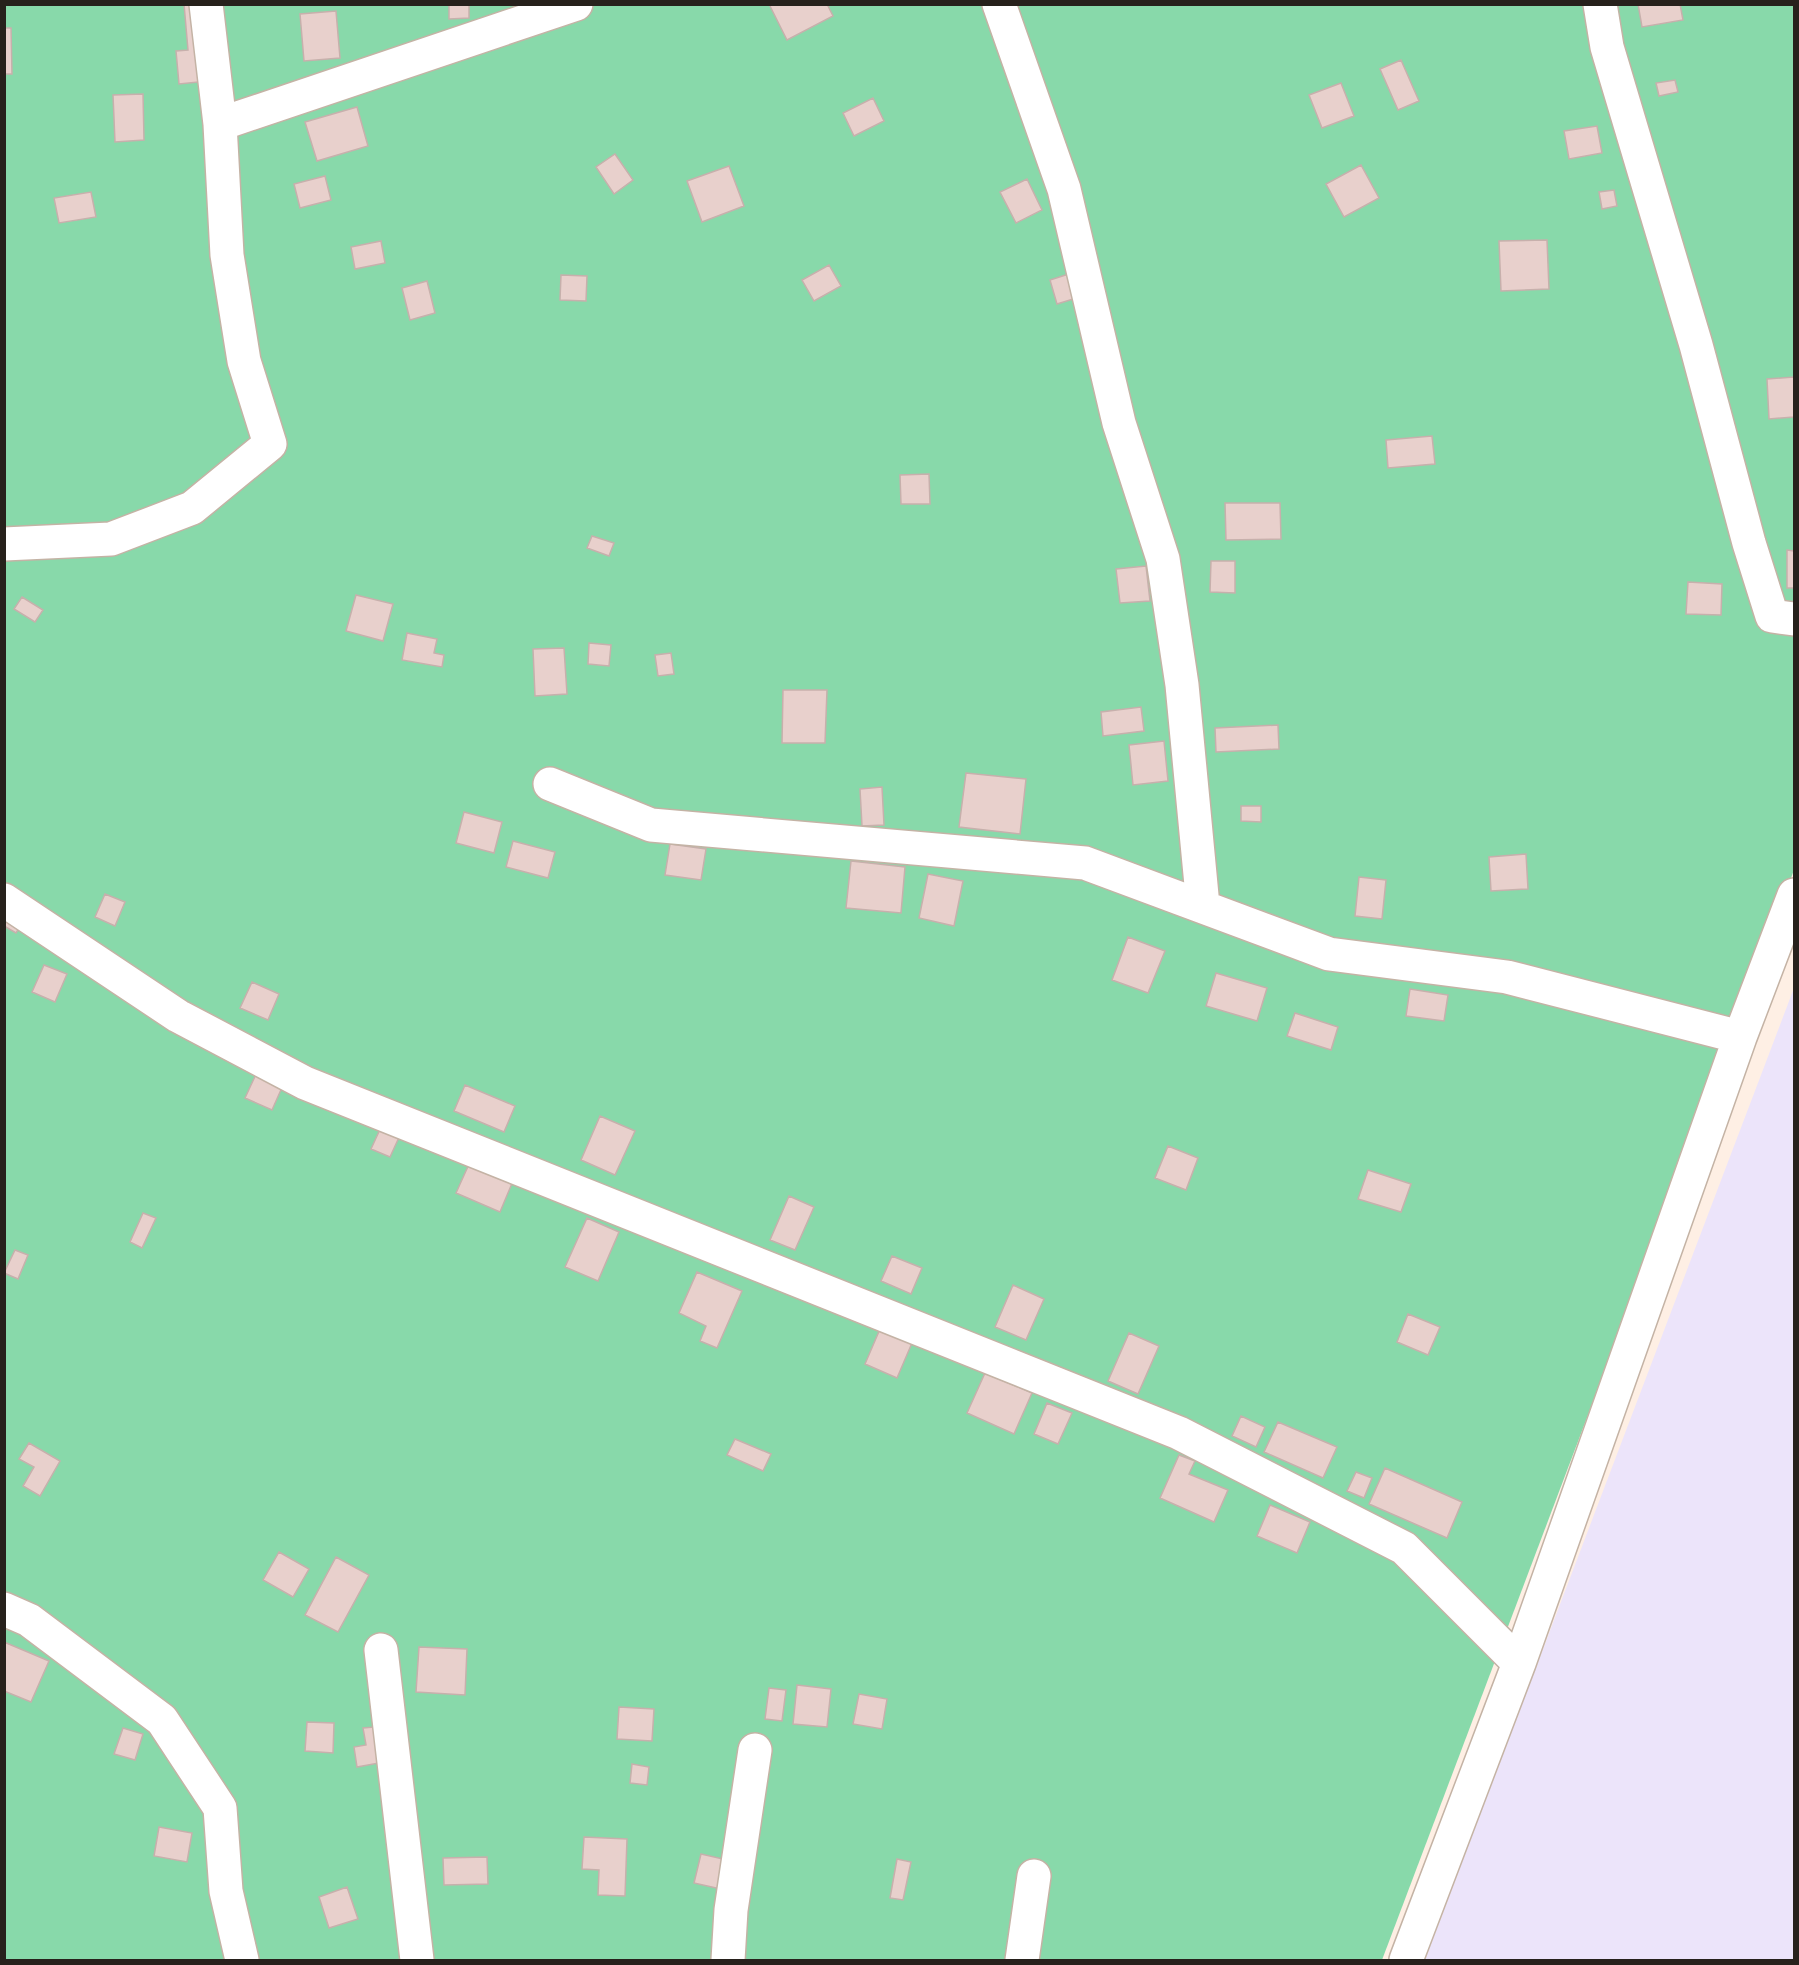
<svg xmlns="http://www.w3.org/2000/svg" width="1799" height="1965" font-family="'Nunito Sans',sans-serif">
<rect width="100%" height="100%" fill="#feefe4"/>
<path fill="#ece4fa" d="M 1794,988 L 1794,1960 L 1425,1960 Z"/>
<path fill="#88d9aa" d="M 5,5 L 1794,5 L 1794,870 L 1382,1960 L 5,1960 Z"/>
<path fill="#e8d0cc" stroke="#c7b0ac" stroke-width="1.5" d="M 184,4 L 202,4 L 208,81 L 179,84 L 176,51 L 188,50 Z
M 449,4 L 469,4 L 469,18 L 449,19 Z
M 769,4 L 827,4 L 833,16 L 787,40 Z
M 1638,4 L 1680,4 L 1683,20 L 1642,27 Z
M 336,11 L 340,58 L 304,61 L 300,14 Z
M 4,28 L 11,28 L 12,74 L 4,74 Z
M 1401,60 L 1419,101 L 1398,110 L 1380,69 Z
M 1675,80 L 1678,92 L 1659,96 L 1656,83 Z
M 1341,83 L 1354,116 L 1322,128 L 1309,95 Z
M 143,94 L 144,140 L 115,142 L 113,95 Z
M 873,98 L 884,121 L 854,136 L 843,113 Z
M 357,107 L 368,146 L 317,161 L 305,122 Z
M 1597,126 L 1602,153 L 1569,159 L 1564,131 Z
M 615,154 L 633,180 L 614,194 L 596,167 Z
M 1361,165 L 1379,198 L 1344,217 L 1326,184 Z
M 729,166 L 744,206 L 702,222 L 687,181 Z
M 325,176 L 331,200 L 300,208 L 294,184 Z
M 1027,179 L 1042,210 L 1016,223 L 1000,192 Z
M 1614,190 L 1617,206 L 1602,209 L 1599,192 Z
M 91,192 L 96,217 L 59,223 L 54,198 Z
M 1547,240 L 1549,289 L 1501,291 L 1499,241 Z
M 381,241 L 385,263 L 355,269 L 351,247 Z
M 829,265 L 841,286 L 814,301 L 802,280 Z
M 1075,272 L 1083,296 L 1057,304 L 1050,280 Z
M 561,275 L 587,276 L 586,301 L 560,300 Z
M 427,281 L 435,313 L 410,320 L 402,288 Z
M 1794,377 L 1794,417 L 1769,419 L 1767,379 Z
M 1432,436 L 1435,464 L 1388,468 L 1386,440 Z
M 929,474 L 930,504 L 901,504 L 900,475 Z
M 1225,503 L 1280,503 L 1281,539 L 1226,540 Z
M 592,536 L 614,543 L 609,556 L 587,548 Z
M 1787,550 L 1794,551 L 1794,588 L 1787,588 Z
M 1211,561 L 1235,561 L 1235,593 L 1210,592 Z
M 1146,566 L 1150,601 L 1120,603 L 1116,569 Z
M 1688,582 L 1722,584 L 1721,615 L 1686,614 Z
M 356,595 L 393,604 L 383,641 L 346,631 Z
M 22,597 L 43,610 L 35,622 L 14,609 Z
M 407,633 L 437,639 L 434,653 L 444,655 L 442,667 L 402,660 Z
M 589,643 L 611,645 L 609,666 L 588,664 Z
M 564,648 L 567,694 L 535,696 L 533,649 Z
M 671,653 L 674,674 L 658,676 L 655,655 Z
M 783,690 L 827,690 L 825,743 L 782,743 Z
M 1141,707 L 1144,731 L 1103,736 L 1101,712 Z
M 1278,725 L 1279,749 L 1216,752 L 1215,728 Z
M 1164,741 L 1168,781 L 1133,785 L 1129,745 Z
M 966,773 L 1026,779 L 1020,834 L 959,827 Z
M 882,787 L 884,825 L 862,826 L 860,789 Z
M 1241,806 L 1261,806 L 1261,822 L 1241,821 Z
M 464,812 L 502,822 L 494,853 L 456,843 Z
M 513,841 L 555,852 L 548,878 L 506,867 Z
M 670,844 L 706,849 L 701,880 L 665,875 Z
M 1526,854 L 1528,889 L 1491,891 L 1489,857 Z
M 851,861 L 905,867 L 901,913 L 846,908 Z
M 928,874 L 963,881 L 954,926 L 919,918 Z
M 1359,877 L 1386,880 L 1382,919 L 1355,916 Z
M 105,894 L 125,902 L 115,926 L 95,917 Z
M 4,911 L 23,922 L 16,933 L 4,926 Z
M 1128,937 L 1165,951 L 1148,993 L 1112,980 Z
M 44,965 L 67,974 L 55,1002 L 32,992 Z
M 1216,973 L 1267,988 L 1257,1021 L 1206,1006 Z
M 252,982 L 279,994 L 268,1020 L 240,1008 Z
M 1410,989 L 1448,995 L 1444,1021 L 1406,1016 Z
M 1295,1013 L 1338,1027 L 1331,1050 L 1287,1036 Z
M 257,1072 L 284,1083 L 272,1110 L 245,1098 Z
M 465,1085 L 515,1106 L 504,1132 L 454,1111 Z
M 600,1116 L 635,1131 L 615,1175 L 581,1160 Z
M 382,1125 L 401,1133 L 390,1157 L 371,1149 Z
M 1168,1146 L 1198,1158 L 1186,1190 L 1155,1178 Z
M 470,1162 L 513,1181 L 500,1212 L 456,1193 Z
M 1368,1170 L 1411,1184 L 1401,1212 L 1358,1199 Z
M 789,1196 L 814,1207 L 795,1250 L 770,1240 Z
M 143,1213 L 156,1218 L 142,1248 L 130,1242 Z
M 587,1218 L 619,1232 L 598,1281 L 565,1267 Z
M 15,1250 L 28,1255 L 18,1279 L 4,1273 Z
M 892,1256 L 922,1268 L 911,1294 L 881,1281 Z
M 697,1272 L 742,1291 L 717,1348 L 700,1341 L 706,1326 L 679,1313 Z
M 1013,1285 L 1044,1299 L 1026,1340 L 995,1327 Z
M 1408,1314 L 1440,1327 L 1428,1355 L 1397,1342 Z
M 880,1329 L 912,1343 L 897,1378 L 865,1364 Z
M 1129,1333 L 1159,1346 L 1138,1394 L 1108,1381 Z
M 985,1373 L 1032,1393 L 1014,1434 L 967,1413 Z
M 1047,1403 L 1072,1413 L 1058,1444 L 1034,1434 Z
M 1241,1416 L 1265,1427 L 1256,1447 L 1232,1436 Z
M 1278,1422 L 1337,1447 L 1323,1478 L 1264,1452 Z
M 735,1439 L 771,1454 L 763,1471 L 727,1455 Z
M 29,1443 L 60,1461 L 40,1496 L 23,1486 L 34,1467 L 19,1459 Z
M 1179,1455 L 1195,1461 L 1189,1474 L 1228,1490 L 1214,1522 L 1160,1498 Z
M 1385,1468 L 1462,1502 L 1447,1538 L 1369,1504 Z
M 1356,1472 L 1372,1478 L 1364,1498 L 1347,1491 Z
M 1270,1505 L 1310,1522 L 1297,1553 L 1257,1536 Z
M 279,1552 L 309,1569 L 293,1597 L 263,1580 Z
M 336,1557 L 369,1575 L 338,1632 L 305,1615 Z
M 4,1642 L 49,1661 L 31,1702 L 4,1691 Z
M 419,1647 L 467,1649 L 465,1695 L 416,1692 Z
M 797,1685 L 831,1689 L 827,1727 L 793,1724 Z
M 769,1688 L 786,1690 L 782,1721 L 765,1719 Z
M 859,1694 L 887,1699 L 882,1729 L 853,1724 Z
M 619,1707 L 654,1709 L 652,1741 L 617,1739 Z
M 307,1722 L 334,1723 L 333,1753 L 305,1751 Z
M 374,1727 L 379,1763 L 357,1767 L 354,1747 L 366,1745 L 363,1728 Z
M 123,1728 L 143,1734 L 135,1760 L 114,1754 Z
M 632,1764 L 649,1767 L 647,1785 L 630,1783 Z
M 159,1827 L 192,1833 L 187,1862 L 154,1856 Z
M 584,1837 L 627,1839 L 625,1896 L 598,1895 L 599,1870 L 582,1869 Z
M 701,1854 L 732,1861 L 725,1890 L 694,1883 Z
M 487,1857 L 488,1884 L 444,1885 L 443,1858 Z
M 897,1859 L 911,1862 L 903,1900 L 890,1898 Z
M 347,1887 L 358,1919 L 329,1928 L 319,1897 Z"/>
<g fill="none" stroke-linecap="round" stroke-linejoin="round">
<g stroke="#c4b3a5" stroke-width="36">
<path id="minor" d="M 999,4 L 1064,189 L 1119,423 L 1163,559 L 1182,685 L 1203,906
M 1600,4 L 1607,47 L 1696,345 L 1749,543 L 1772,616 L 1794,619
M 220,124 L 576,4
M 4,544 L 111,539 L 192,508 L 270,444 L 244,361 L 227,255 L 220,124 L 206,4
M 550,784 L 651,825 L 1085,863 L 1329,954 L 1507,977 L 1740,1037
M 4,900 L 178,1016 L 305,1083 L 1179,1433 L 1404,1548 L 1519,1663
M 4,1609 L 29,1620 L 162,1720 L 220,1808 L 226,1891 L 242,1960
M 381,1650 L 417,1960
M 728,1960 L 731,1910 L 755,1750
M 1022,1960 L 1034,1876
M 1406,1960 L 1519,1663 L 1740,1037 L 1794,895"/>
</g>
<use href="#minor" stroke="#fff" stroke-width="33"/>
</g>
<rect width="1799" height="1965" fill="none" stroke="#27211c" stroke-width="12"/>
</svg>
